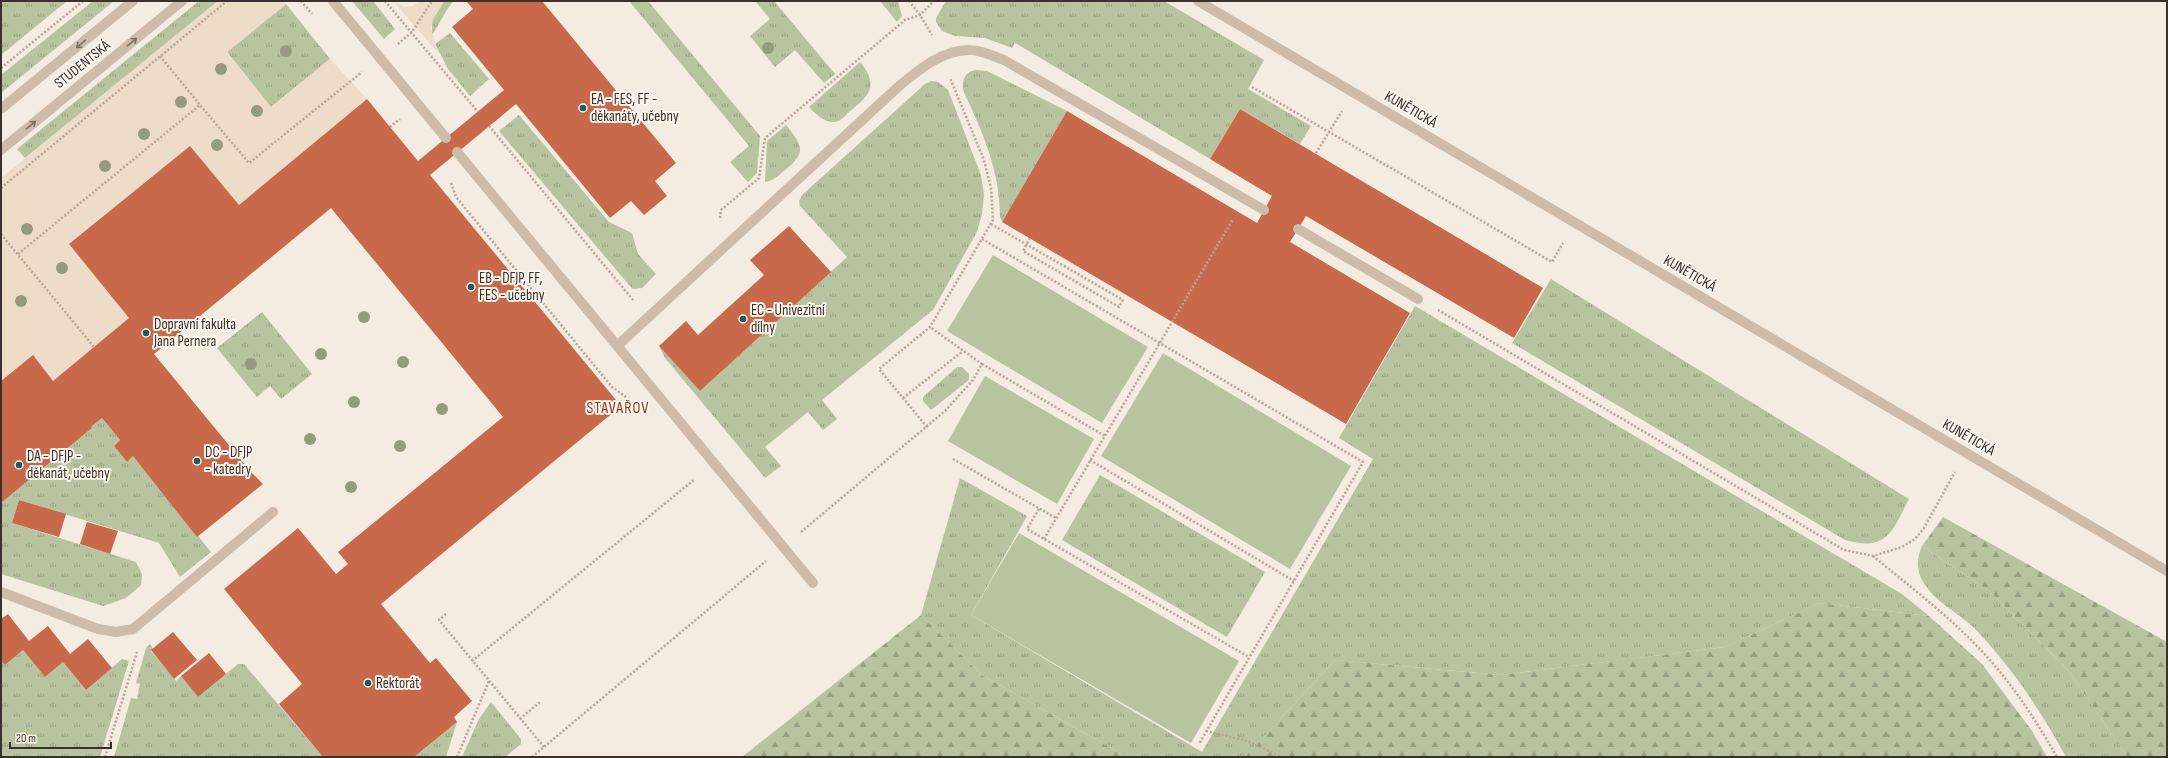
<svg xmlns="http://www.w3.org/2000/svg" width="2168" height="758" font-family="'Sofia Sans Condensed',sans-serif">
<defs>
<pattern id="grass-tufts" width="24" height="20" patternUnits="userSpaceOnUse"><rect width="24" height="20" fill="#b8c4a0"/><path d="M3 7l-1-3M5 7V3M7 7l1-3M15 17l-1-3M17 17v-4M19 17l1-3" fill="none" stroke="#97a083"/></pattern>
<pattern id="forest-firs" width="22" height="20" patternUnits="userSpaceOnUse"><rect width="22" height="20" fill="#b8c4a0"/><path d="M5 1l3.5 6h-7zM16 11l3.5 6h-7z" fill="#97a083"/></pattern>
</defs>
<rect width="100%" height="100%" fill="#f4ebe1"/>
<path fill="url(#grass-tufts)" d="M 1,1 L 67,1 L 1,55 Z
M 93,1 L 114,1 L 1,93 L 1,75 Z
M 199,1 L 218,1 L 25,158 L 17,149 Z
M 352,1 L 373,1 L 395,29 L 384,39 Z
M 444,1 L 454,1 C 445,10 440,24 432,35 L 432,20 Z
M 629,1 L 648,1 L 760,136 L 757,173 L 748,182 L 730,162 L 749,146 Z
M 755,1 L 774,1 L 835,74 L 824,83 L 795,50 L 775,67 L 750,36 L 770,19 Z
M 880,1 L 898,1 L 902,16 L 897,22 Z
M 946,1 L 1164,1 L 1264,60 L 1248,89 L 1311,126 L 1300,144 L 1240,109 L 1210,159 L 1015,43 L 1012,48 L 985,38 L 955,36 L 942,31 L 936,22 L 936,18 Z
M 286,4 L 330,59 L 271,107 L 227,52 Z
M 450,33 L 489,79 L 470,96 L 448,69 L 435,44 Z
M 860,62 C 880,86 869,96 849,112 C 845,116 840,122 834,122 C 823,122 816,114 809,107 Z
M 976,70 L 987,71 L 1067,111 L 1002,222 L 1000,217 C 1000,170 982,131 963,90 C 962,79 965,72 976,70 Z
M 931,81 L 938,82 L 948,90 L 981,175 L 984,195 L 982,214 L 977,232 L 933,310 L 822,400 L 837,419 L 823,430 L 808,412 L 765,447 L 781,466 L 765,478 L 665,358 L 659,346 L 700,391 L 847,257 L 800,206 L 799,201 L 802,195 L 925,84 Z
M 519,115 L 609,222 L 632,233 L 638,254 L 656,274 L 642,288 L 633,289 L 629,285 L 499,131 Z
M 786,125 C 803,146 807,153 784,171 C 778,176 773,181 765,182 L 767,141 Z
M 1551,279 L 1909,499 C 1892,531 1888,552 1845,540 L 1512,343 Z
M 1415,306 L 1902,594 L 1929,616 L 1819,603 L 1725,647 L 1500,675 L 1335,660 L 1245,757 L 1127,757 L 982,675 L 921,615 L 960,478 L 1027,516 L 971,615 L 1202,752 L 1373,459 L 1339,438 Z
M 262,312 L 312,374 L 281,399 L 270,386 L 257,397 L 217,348 Z
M 957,367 L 962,367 L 969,374 L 969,380 L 931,410 L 923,401 L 923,397 Z
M 102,418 L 120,440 L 114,446 L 127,462 L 133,456 L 211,552 L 180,577 L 159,543 L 19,500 L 12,523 L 136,562 L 142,574 L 141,585 L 126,598 L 103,606 L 1,574 L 1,503 L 92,428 L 91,427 Z
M 1100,475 L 1265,572 L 1227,637 L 1062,540 Z
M 1922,546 L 1989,591 L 2069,671 L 2127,757 L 2066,757 C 2041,711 2013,669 1976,630 C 1961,614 1938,604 1926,586 C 1916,573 1916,560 1922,546 Z
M 150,644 L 153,649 L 151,651 L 176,681 L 181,676 L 198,697 L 238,664 L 244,664 L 323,757 L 114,757 L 131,698 L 137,699 L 140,684 L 136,683 L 146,648 Z
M 23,650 L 45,677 L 63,662 L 86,690 L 122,659 L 129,661 L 100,757 L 1,757 L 1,661 L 5,665 Z
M 491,702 L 521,739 L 521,744 L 505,757 L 462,757 L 479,719 Z
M 457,722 L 446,757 L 414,757 Z"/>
<path fill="url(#forest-firs)" d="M 1943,517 L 2167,642 L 2167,757 L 2127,757 L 2069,671 L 1989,591 L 1922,546 Z
M 1819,603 L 1929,616 L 1982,664 L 2032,731 L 2047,757 L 1245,757 L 1335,660 L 1500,675 L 1725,647 Z
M 921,615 L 982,675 L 1127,757 L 742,757 Z"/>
<path fill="#b8c4a0" d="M 993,255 L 1148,347 L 1102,423 L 947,331 Z
M 1163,353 L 1351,466 L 1290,569 L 1101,456 Z
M 985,376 L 1094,439 L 1057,504 L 948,441 Z
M 1019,533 L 1239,661 L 1191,743 L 971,615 Z"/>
<path fill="#ecdcc8" d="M 218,1 L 283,1 L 286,4 L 227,52 L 271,107 L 330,59 L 367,99 L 239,205 L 190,146 L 69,244 L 129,318 L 53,381 L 32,355 L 1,381 L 1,178 Z
M 420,1 L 444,1 L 433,20 L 431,29 L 439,54 L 394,2 L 404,7 L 413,6 Z"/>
<path fill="#c8694b" d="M 466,1 L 542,1 L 676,163 L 655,181 L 667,196 L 644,215 L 631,201 L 610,218 L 516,104 L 430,175 L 621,406 L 381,604 L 430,663 L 436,658 L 472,701 L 454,717 L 457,722 L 414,757 L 323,757 L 279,704 L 302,684 L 224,589 L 298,528 L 336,574 L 348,564 L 338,552 L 503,417 L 331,208 L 154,354 L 251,472 L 263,484 L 197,537 L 133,456 L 127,462 L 114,446 L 120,440 L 102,418 L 91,427 L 92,428 L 1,503 L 1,381 L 33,355 L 53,381 L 129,318 L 69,244 L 190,146 L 239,205 L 367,99 L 418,161 L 504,90 L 452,27 L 473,9 Z
M 1240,109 L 1543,288 L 1514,338 L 1306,216 L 1290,242 L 1410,313 L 1346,424 L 1002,222 L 1067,111 L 1257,223 L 1272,196 L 1210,159 Z
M 789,226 L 831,272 L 700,391 L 659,346 L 686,321 L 698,335 L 764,275 L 750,260 Z
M 19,500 L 66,514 L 59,537 L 12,523 Z
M 87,522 L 118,531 L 110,554 L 80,544 Z
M 8,614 L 29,641 L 48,626 L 70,654 L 88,639 L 112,668 L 86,690 L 63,662 L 45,677 L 23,650 L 5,665 L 1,661 L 1,619 Z
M 173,632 L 197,660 L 174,679 L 151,650 Z
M 209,653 L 226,674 L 198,697 L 181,676 Z"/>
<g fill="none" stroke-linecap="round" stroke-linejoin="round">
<path stroke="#b9a596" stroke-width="2.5" stroke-dasharray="2 2" stroke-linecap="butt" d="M 301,1 L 312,14
M 385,1 L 478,112
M 909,1 L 920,15 L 932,35
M 398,44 L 412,32 L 432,1
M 160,56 L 200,105
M 1,68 L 83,1
M 1252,87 L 1552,262 L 1563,243
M 489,126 L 633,300
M 390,127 L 400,119
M 1316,153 L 1342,111
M 451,183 L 456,197 L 612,387 L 630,400
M 1,188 L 227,1
M 720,218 L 721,210 L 759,178 L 765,138 L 905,20 L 920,15 L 934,1
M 991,224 L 1123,300
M 1,234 L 94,347
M 982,239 L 1363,462 L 1199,744
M 18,254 L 200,105 L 249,163 L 362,72
M 1438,310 L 1844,550 L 1873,556 L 1902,547 L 1915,539 L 1924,528 L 1955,472
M 982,364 L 1105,436
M 903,398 L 963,351
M 927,427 L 879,369 L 930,327 L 993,220 L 991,188 L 984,160 L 950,78
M 953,459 L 1056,518
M 1090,460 L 1294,581
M 1039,509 L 1027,529 L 1249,657
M 801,532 L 945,411 L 973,380 L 982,364 L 930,327
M 1044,539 L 1233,219
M 1873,556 C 1908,585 1945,613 1977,646 C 2009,679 2034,717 2057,757
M 446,614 L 439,620 L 544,747
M 472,661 L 695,479
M 520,719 L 540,702
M 1206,731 L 1247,741 L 1282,757
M 105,757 L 137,652
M 457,757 L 489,681
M 532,757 L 766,561"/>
<path stroke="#cdbbac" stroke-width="10" d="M 333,1 L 446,138
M 457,152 L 813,583
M 1298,229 L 1418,299
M 617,346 L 898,87 C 918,70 943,49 971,50 C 982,50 994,57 1004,60 L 1264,210
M 1,592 L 98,629 L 116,632 L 133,629 L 273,512"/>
<path stroke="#cdbbac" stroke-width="10" d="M 1198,1 L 2167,571
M 1,109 L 133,1
M 1,150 L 182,1"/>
<path stroke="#b9a596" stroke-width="2.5" stroke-dasharray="2 2" stroke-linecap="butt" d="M 1030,238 L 1023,251 L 1119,307 L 1123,300"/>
</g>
<g fill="#969b7f">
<circle cx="768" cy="48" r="6"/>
<circle cx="286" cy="51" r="6"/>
<circle cx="221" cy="69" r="6"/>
<circle cx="181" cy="102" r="6"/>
<circle cx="257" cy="111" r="6"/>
<circle cx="144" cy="134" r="6"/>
<circle cx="217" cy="145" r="6"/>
<circle cx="105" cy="166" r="6"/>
<circle cx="27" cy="229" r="6"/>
<circle cx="62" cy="268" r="6"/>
<circle cx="21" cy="301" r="6"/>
<circle cx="364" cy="317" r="6"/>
<circle cx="321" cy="354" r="6"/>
<circle cx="403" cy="362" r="6"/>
<circle cx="251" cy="364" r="6"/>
<circle cx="354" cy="402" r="6"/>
<circle cx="442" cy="409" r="6"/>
<circle cx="310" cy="439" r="6"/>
<circle cx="400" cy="446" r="6"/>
<circle cx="351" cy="487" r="6"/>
</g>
<defs><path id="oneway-shaft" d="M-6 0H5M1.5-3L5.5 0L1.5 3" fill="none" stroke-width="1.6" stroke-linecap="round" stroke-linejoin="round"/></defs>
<g stroke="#7d6f65">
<use href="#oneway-shaft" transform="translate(132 42) rotate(-39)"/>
<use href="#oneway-shaft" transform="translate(81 44) rotate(141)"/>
<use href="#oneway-shaft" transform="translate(31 125) rotate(-39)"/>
</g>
<g fill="#1f5a5e" stroke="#fbf5ee" stroke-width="1.5">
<circle cx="583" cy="108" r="4"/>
<circle cx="471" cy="287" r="4"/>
<circle cx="743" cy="319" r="4"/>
<circle cx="146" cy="333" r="4"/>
<circle cx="197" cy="461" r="4"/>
<circle cx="19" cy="465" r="4"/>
<circle cx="368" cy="683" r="4"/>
</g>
<g text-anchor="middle" stroke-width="4" stroke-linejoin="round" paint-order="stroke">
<g font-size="15" fill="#3b302b" stroke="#fbf5ee">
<text transform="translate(82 64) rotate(-39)" y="5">STUDENTSKÁ</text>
<text transform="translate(1411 109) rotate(30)" y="5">KUNĚTICKÁ</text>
<text transform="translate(1690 273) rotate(30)" y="5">KUNĚTICKÁ</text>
<text transform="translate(1969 437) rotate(30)" y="5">KUNĚTICKÁ</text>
</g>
<g font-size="15" fill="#3b302b" stroke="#fbf5ee" text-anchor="start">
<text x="591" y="104">EA - FES, FF -<tspan x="591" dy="17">děkanáty, učebny</tspan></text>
<text x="479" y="283">EB - DFJP, FF,<tspan x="479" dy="17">FES - učebny</tspan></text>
<text x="751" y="315">EC - Univezitní<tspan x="751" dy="17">dílny</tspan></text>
<text x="154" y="329">Dopravní fakulta<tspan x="154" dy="17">Jana Pernera</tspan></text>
<text x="205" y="457">DC - DFJP<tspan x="205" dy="17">- katedry</tspan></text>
<text x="27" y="461">DA - DFJP -<tspan x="27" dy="17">děkanát, učebny</tspan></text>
<text x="376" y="688">Rektorát</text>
</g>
<g font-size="16" letter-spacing="1" fill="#8c3b22" stroke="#fbf5ee">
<text x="618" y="413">STAVAŘOV</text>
</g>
</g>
<rect width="2168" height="758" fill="none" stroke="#3b302b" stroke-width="4"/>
<path d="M10 742v6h101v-6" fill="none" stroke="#3b302b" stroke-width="2"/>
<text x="16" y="742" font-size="12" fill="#3b302b" stroke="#fbf5ee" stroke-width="3" paint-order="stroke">20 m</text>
</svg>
